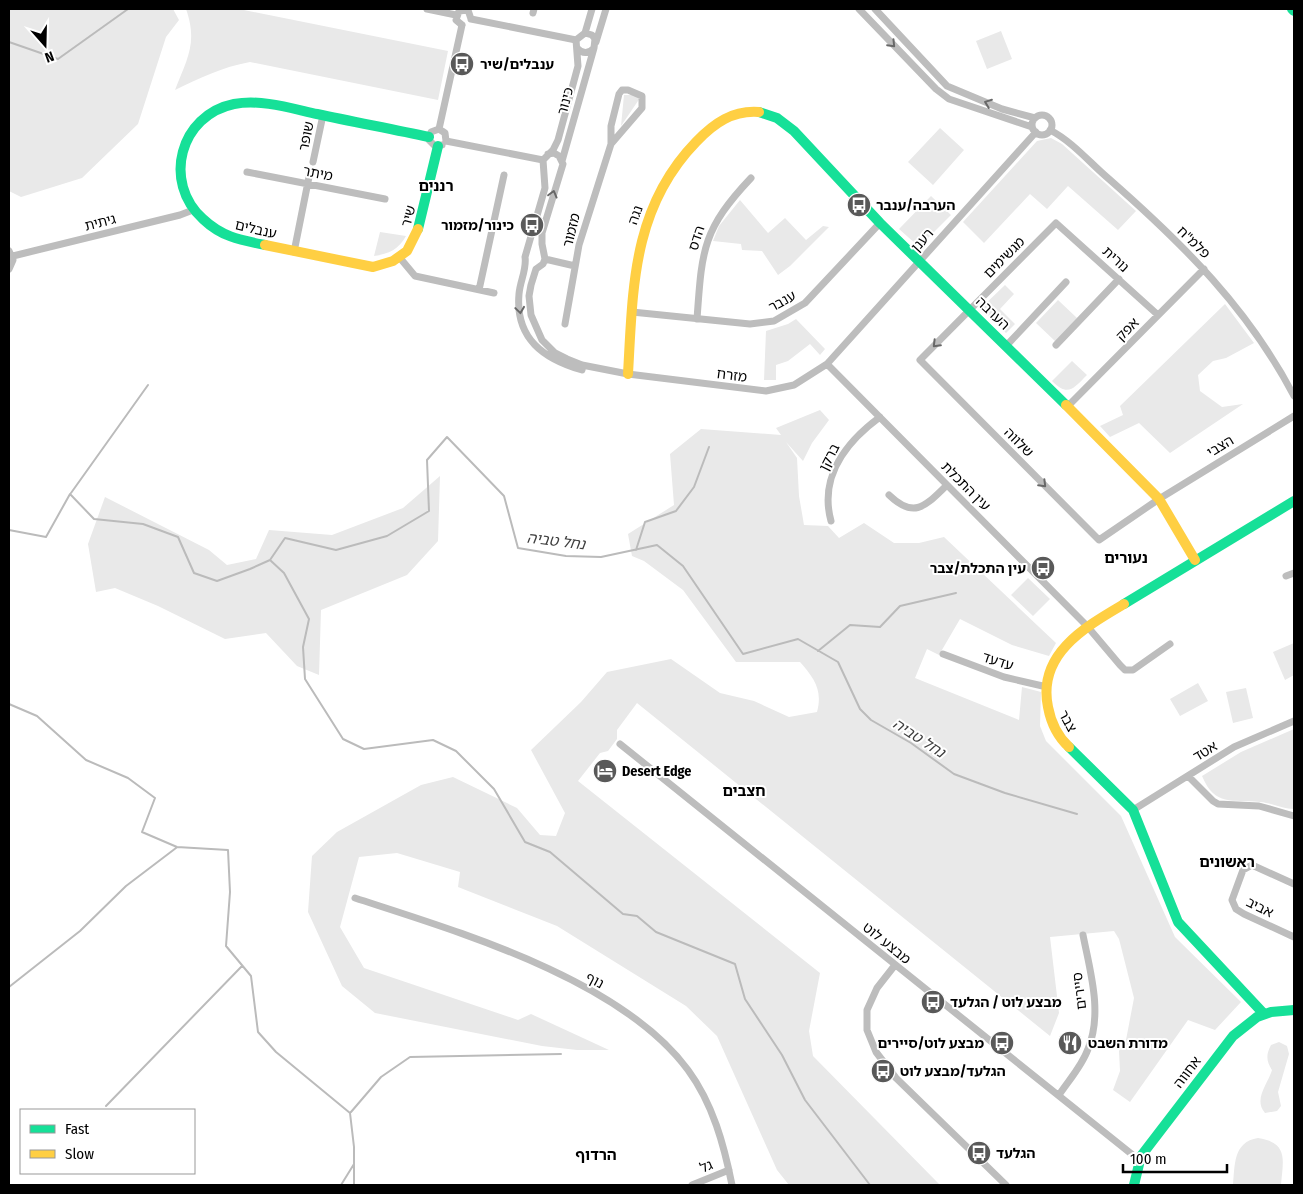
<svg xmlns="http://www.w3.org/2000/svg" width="1303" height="1194" font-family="'Fira Sans Condensed','Noto Sans Hebrew',sans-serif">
<rect width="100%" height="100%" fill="#fff"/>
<path fill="#e9e9e9" d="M 9,9 L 173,9 L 179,20 L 166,37 L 138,124 L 82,178 L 21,197 L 9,191 Z
M 186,9 L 239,9 L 448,51 L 438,100 L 250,62 C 222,67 200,78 175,90 C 187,59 198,43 186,9 Z
M 1001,31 L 1012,59 L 987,69 L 976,41 Z
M 624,95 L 633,95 L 640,98 L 621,126 Z
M 940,128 L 964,150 L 933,185 L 908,162 Z
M 1051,138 L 1062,144 L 1136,211 L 1118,230 L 1068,186 L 1047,209 L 1030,194 L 984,243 L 963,222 L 1037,141 Z
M 931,196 L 951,215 L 923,243 L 917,245 L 899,229 Z
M 740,200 L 768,233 L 785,218 L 806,240 L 823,226 L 829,227 L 790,266 L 778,275 L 762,251 L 742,250 L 741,244 L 713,241 L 719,226 Z
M 380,232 L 406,236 C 399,249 389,254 374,256 Z
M 1005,285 L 1014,294 L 1000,309 L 1015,324 L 1006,333 L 981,308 Z
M 1058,300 L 1077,318 L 1056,342 L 1036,323 Z
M 1225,304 L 1254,343 L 1226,358 L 1213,361 L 1198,375 L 1200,391 L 1222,407 L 1243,404 L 1170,453 L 1139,423 L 1110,437 L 1100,426 L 1123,415 L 1120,406 Z
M 796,319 L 825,349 L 820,355 L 810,344 L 788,361 L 776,365 L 776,380 L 764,380 L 766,331 L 788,324 Z
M 1072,361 L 1087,375 C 1073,389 1068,397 1052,381 Z
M 820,410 L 829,420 L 812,443 L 803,461 L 786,442 L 797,458 L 799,496 L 804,525 L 828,526 L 839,538 L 864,523 L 894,543 L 919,543 L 944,537 L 1056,643 L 1049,656 L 1012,645 L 960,619 L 939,655 L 927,649 L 915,678 L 1019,720 L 1022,687 L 1041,692 L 1040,726 L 1046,741 L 1121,816 L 1175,937 L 1241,1002 L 1215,1030 L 1188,1020 L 1130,1102 L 1113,1090 L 1120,1071 L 1119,1051 L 1124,1041 L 1126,1040 L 1134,998 L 1119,939 L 1114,931 L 1050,937 L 1059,1013 L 1050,1036 L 637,703 L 617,730 L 617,739 L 608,751 L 600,753 L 578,781 L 820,973 L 809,1031 L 813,1056 L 940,1185 L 789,1185 L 777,1170 L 717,1036 L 686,1006 L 557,926 L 458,887 L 460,872 L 397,853 L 359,857 L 340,927 L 364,968 L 518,1020 L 531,1014 L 609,1050 L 577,1050 L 542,1046 L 375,1013 L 342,986 L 308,912 L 312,856 L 337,832 L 421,785 L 453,777 L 517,808 L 540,835 L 556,836 L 565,813 L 531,750 L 581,702 L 607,672 L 671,659 L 720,693 L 754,701 L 789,717 L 817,712 C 823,690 814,678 800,662 L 736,662 L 683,590 L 644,561 L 632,556 L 628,534 L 674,505 L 670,454 L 701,429 L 781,435 L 776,428 Z
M 440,476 L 438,541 L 407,575 L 321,610 L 319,675 L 297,666 L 266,633 L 225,639 L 158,606 L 115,588 L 96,592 L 88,544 L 105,497 L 209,550 L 227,565 L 256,559 L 269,530 L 332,535 L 403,508 Z
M 1028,578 L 1050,599 L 1033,616 L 1011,595 Z
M 1294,643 L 1294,675 L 1285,680 L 1273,652 Z
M 1198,683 L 1208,701 L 1180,716 L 1170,699 Z
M 1246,688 L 1253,718 L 1233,723 L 1226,692 Z
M 1294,729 L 1294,809 C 1283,809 1272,803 1260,802 C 1232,799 1215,807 1202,776 L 1241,752 Z
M 1279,1042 L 1287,1046 L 1289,1054 L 1278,1092 L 1281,1106 L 1277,1111 L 1265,1113 C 1253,1099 1268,1084 1272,1070 C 1266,1061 1266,1054 1271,1045 Z
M 1258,1138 C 1289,1143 1283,1160 1281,1185 L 1233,1185 C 1235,1165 1233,1142 1258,1138 Z"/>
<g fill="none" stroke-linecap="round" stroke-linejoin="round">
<path stroke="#bbb" stroke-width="2" d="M 9,42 L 58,59 L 128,9
M 71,493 L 148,385
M 9,530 L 46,537 L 70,494 L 94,519 L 143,524 L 178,537 L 194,573 L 217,581 L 250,569 L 270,560 L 285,538 L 336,550 L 387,536 L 429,511 L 427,460 L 447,437 L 504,496 L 518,548 L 566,556 L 601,557 L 657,545 L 683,566 L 743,654 L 798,639 L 838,662 L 860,709 L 871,720 L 911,743 L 954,774 L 1005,793 L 1077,814
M 636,550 L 645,522 L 676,511 L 694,487 L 709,447
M 270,560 L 284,573 L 309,619 L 303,647 L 305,679 L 343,739 L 364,749 L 433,740 L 456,751 L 494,789 L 525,842 L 550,852 L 623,914 L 637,916 L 656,932 L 735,964 L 745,999 L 782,1055 L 805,1100 L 870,1185
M 818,651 L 850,625 L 880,627 L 900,606 L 956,593
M 9,704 L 37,716 L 86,760 L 128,778 L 155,798 L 142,832 L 177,847 L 228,850 L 230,892 L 226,946 L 251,976 L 258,1032 L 276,1052 L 350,1113 L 354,1147 L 354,1185
M 9,987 L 80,931 L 126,886 L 176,848
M 106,1106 L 242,966
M 351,1112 L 381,1077 L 410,1057 L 561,1054
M 341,1185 L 354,1164"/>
<path stroke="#bdbdbd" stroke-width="7" d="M 427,9 L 456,15
M 859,9 L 936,89 L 949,99 L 1032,127
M 875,9 L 947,86 L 1002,109 L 1035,118
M 533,13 L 534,9
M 471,19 L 576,40
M 462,25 L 456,20 L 459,11 L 468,10 L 471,19
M 585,33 L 592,9
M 596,42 L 606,9
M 577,48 C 582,54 589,54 594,48 L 595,39 L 592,35 L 585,33 L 576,40 L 578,66 L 558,140 L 553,150 L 543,160 L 545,188 L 525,257 C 527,269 520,281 519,294 C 515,339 544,359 582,370
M1032 125a10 10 0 1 1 20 0a10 10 0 1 1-20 0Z
M 439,129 L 462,25
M 439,129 L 431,132 L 429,140 L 435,146 L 442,145
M 439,129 L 445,133 L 446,141
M 1050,130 C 1073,142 1090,163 1109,179 C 1183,244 1248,308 1294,396
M 446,141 L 543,160
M 548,154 L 554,153 L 559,156 L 563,164 L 542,233 L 542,244 L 545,259 L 543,264 L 536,269 L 531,285 L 529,296 L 531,315 L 542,340 L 555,353 L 567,359 L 582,365 L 628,374 L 766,391 L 794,385 L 827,364 L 1036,132
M 562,161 L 594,48
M 313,162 L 323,115
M 247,172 L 385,199
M 9,251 L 13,260 L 9,269
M 294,252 L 309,177
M 13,256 L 180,215 L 193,210
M 400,258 L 415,276 L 494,293
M 545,259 L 575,266
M 479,290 L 504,175
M 632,312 L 750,324 L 774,321 L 805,303 L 880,223
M 1158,315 L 1056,223 L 920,360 L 1099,540 L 1159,499 L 1294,416
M 697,319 C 702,250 702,230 751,178
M 565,324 L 579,245 L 611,144 L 611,126 L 619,94 L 622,90 L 628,90 L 642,96 L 642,108 L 611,144
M 1007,345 L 1066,282
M 1056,345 L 1119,279
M 827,364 L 1087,626 L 1120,665 L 1125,670 L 1133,670 L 1170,644
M 1067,407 L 1204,269
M 889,495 C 915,520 926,505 947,485
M 831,521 C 819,477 846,442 880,417
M 1286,576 L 1294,573
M 943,654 L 1004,677 L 1047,687
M 620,744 L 1139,1160
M 1188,776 L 1213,801 L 1218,804 L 1259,806 L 1294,816
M 1133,810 L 1234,747 L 1294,721
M 1294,884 L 1252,865 L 1243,870 L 1232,900 L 1236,909 L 1244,914 L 1294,937
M 355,898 C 459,932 621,979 688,1070 C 713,1104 724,1145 732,1185
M 895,965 L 877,988 L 867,1010 L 867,1030 L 876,1052 L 896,1078 L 1006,1185
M 1059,1095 C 1069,1080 1082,1066 1088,1049 C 1103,1013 1090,971 1083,935
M 692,1185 L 729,1170"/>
<path stroke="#16e098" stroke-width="10" d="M 1292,9 L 1294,11
M 759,112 L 777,118 L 794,131 L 880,223 L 1066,405
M 418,229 L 438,146
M 265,245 C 240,240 222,237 203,219 C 162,182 180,115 234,104 C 261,99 290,108 317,114 C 354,122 392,129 429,137
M 1124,604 L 1294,501
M 1069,747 L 1133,810 L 1178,922 L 1264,1014
M 1134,1185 L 1141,1156 L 1233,1036 L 1257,1017 L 1271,1012 L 1294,1010"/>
<path stroke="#ffcf43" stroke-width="10" d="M 265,245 L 373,267 L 393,261 L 407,251 L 418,229
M 628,374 C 633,288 632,208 696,142 C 714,123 733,110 759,112
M 1066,405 L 1159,499 L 1195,560
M 1069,747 C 1057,736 1051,723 1048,707 C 1037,654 1085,627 1124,604"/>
</g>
<defs><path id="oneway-chevron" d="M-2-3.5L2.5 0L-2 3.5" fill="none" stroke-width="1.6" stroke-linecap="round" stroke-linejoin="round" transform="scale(1.25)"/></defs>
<g stroke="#686868">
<use href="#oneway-chevron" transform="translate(892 44) rotate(46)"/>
<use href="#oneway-chevron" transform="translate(988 103) rotate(-159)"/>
<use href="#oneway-chevron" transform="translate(553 194) rotate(-75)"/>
<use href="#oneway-chevron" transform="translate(520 310) rotate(82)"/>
<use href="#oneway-chevron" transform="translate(936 344) rotate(135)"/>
<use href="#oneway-chevron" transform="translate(1043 484) rotate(45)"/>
</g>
<defs>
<g id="bus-disc" transform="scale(1.25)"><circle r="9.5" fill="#595959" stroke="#fff"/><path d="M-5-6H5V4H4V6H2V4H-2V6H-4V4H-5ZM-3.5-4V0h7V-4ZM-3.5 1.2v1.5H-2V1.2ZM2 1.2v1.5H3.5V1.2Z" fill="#fff"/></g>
<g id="hotel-disc" transform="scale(1.25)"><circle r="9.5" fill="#595959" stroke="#fff"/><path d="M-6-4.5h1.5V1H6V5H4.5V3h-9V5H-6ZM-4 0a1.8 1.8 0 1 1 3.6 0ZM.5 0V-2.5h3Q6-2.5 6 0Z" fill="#fff"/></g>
<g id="restaurant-disc" transform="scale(1.25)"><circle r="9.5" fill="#595959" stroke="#fff"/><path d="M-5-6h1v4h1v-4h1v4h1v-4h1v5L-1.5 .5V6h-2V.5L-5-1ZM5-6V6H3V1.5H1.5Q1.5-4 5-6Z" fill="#fff"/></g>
</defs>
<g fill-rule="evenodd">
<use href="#bus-disc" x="462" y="64"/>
<use href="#bus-disc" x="859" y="205"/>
<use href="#bus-disc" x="532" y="225"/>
<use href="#bus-disc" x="1043" y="568"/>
<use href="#hotel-disc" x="605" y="771"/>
<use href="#bus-disc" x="933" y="1002"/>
<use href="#bus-disc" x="1002" y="1043"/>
<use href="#restaurant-disc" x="1070" y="1043"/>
<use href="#bus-disc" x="883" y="1071"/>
<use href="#bus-disc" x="979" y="1153"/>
</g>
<g text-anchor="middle" stroke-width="4" stroke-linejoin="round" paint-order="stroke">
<g font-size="14" font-weight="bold" fill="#000" stroke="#fff" text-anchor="start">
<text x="480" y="69">ענבלים/שיר</text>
<text x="876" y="210">הערבה/ענבר</text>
<text x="514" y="230" text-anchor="end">כינור/מזמור</text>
<text x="1026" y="573" text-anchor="end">עין התכלת/צבר</text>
<text x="622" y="776">Desert Edge</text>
<text x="950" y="1007">מבצע לוט / הגלעד</text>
<text x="984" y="1048" text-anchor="end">מבצע לוט/סיירים</text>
<text x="1088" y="1048">מדורת השבט</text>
<text x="900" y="1076">הגלעד/מבצע לוט</text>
<text x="996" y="1158">הגלעד</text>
</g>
<g font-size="14" fill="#000" stroke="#fff">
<text transform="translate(565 101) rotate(-75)" y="5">כינור</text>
<text transform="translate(306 136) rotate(-78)" y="5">שופר</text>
<text transform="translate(318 173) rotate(11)" y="5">מיתר</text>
<text transform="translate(635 215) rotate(-71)" y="5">נגה</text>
<text transform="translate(408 216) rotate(-75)" y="5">שיר</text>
<text transform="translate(100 222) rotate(-14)" y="5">גיתית</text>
<text transform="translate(256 229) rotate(13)" y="5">ענבלים</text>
<text transform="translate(571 230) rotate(-76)" y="5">מזמור</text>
<text transform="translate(696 238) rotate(-72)" y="5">הדס</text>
<text transform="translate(922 240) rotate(-48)" y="5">רענן</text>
<text transform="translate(1194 242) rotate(44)" y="5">פלמ"ח</text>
<text transform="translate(1004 257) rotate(-45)" y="5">מגשימים</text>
<text transform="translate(1116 259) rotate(43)" y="5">נורית</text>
<text transform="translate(782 301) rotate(-29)" y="5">ענבר</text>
<text transform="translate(993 313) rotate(44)" y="5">הערבה</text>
<text transform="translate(1127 329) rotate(-45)" y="5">אפק</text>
<text transform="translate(732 375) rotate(7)" y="5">מזרח</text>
<text transform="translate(1019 442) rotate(45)" y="5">שלווה</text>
<text transform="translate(1220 446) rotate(-31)" y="5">הצבי</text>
<text transform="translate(829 457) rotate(-63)" y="5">ברקן</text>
<text transform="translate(966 486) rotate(45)" y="5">עין התכלת</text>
<text transform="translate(998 661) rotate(18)" y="5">עדעד</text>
<text transform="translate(1068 721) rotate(62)" y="5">צבר</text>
<text transform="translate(1205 751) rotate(-31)" y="5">אטד</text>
<text transform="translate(1260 907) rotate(26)" y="5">אביב</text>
<text transform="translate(887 943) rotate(39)" y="5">מבצע לוט</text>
<text transform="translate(595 980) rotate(28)" y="5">נוף</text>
<text transform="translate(1079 991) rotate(-97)" y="5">סיירים</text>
<text transform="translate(1187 1072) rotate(-53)" y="5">אחווה</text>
<text transform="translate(706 1166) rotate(-22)" y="5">גל</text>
</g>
<g font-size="15" font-weight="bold" fill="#000" stroke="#fff">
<text x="436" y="191">רננים</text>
<text x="1126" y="563">נעורים</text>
<text x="744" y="796">חצבים</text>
<text x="1227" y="867">ראשונים</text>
<text x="596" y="1160">הרדוף</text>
</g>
<g font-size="15" font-style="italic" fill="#3f3f3f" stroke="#fff">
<text transform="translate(556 541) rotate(7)" y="5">נחל טביה</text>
<text transform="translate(919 738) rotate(33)" y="5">נחל טביה</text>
</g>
</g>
<rect width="1303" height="1194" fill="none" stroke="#000000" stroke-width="20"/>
<rect x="20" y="1109" width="175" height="65" fill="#ffffff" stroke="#999999"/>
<rect x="30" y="1125" width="25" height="8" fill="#16e098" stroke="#999999"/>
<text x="65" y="1134" font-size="15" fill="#000000">Fast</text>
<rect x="30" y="1150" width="25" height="8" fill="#ffcf43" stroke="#999999"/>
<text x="65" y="1159" font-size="15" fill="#000000">Slow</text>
<g transform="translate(45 45) rotate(160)" stroke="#ffffff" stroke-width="4" paint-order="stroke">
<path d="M0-4L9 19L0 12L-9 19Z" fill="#000000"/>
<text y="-8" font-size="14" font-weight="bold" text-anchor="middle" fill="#000000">N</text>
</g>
<path d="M1123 1164v8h104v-8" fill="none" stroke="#000000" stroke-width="2.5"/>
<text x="1130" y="1164" font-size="15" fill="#000000" stroke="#ffffff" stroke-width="4" paint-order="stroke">100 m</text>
</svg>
